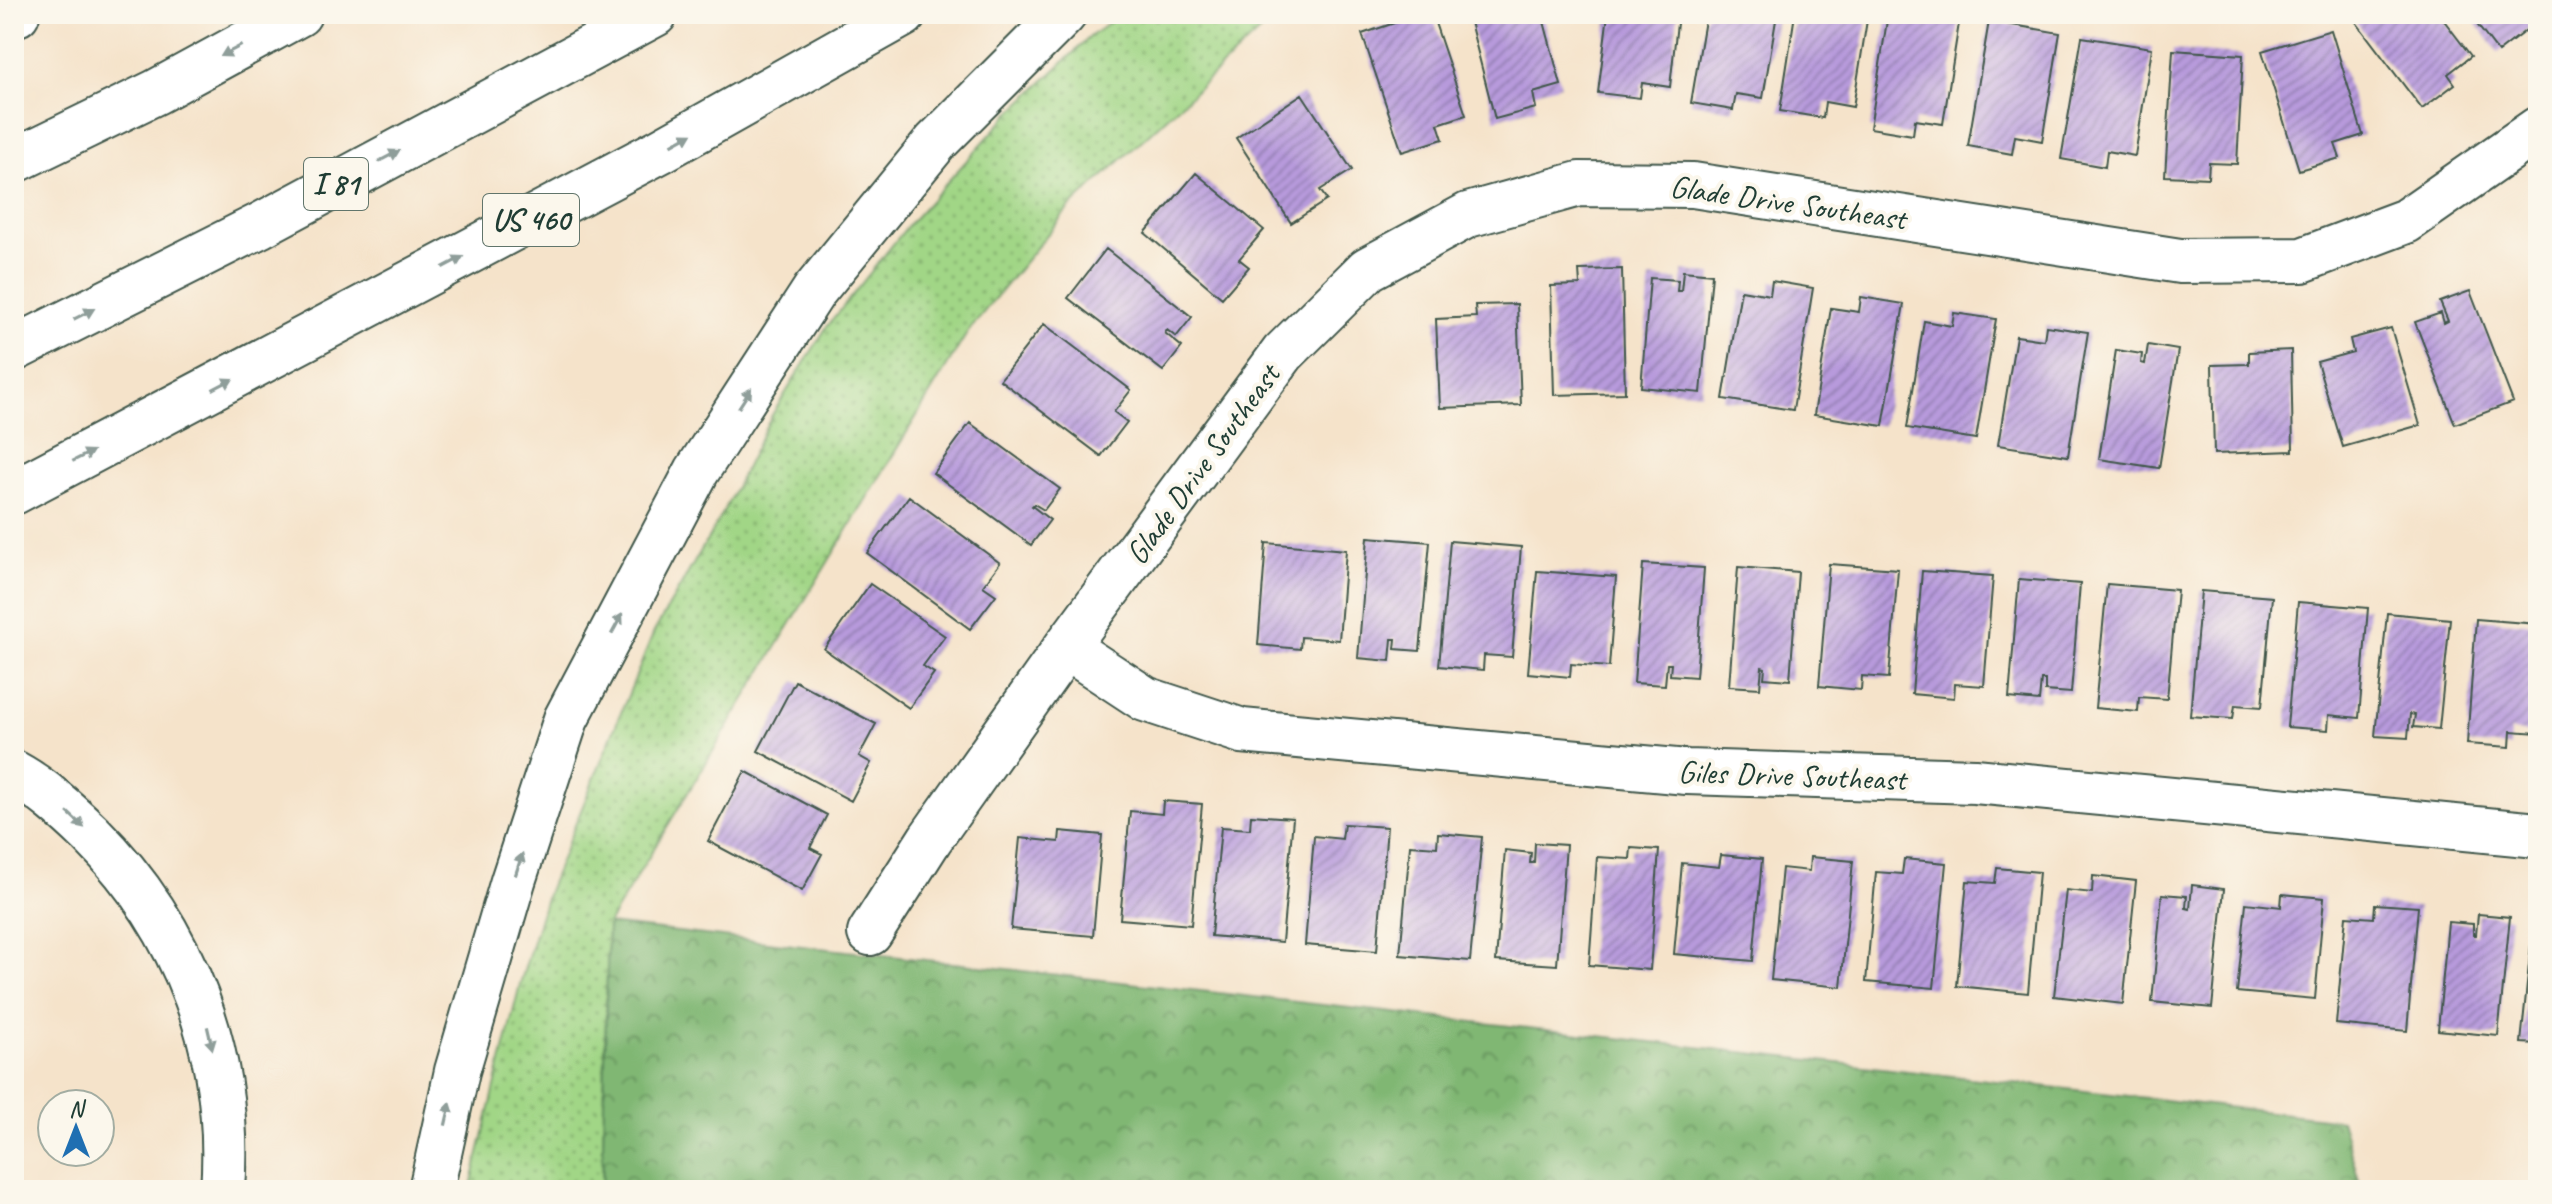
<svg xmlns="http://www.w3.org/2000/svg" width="2552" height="1204" font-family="Caveat,sans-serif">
<defs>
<pattern id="grass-dots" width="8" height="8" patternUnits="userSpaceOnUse" patternTransform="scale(2)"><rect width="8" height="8" fill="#a1d686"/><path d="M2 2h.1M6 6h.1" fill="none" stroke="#83af6e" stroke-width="1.8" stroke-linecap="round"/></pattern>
<pattern id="forest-crowns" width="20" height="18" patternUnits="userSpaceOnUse" patternTransform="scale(2)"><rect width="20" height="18" fill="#80b773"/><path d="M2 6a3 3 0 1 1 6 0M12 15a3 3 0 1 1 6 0" fill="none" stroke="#68965f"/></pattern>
<pattern id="building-hatch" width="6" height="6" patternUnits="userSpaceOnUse" patternTransform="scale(2)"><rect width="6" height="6" fill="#b79adc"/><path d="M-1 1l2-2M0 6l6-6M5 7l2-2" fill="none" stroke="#947fb3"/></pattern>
</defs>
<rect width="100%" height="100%" fill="#fbf7ec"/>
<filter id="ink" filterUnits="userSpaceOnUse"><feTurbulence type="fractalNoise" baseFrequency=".0125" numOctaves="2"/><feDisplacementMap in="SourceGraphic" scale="16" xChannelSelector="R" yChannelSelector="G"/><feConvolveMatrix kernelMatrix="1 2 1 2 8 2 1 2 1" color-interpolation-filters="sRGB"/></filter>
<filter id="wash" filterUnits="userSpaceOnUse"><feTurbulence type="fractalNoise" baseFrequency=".006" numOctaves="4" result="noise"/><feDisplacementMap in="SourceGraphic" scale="32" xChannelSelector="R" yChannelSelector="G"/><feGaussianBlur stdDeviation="1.8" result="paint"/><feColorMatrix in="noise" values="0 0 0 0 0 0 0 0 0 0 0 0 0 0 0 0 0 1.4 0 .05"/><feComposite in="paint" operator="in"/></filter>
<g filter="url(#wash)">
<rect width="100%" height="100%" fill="#f5e3ca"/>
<path fill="url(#grass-dots)" stroke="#608a5d" stroke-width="2" d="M 1121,14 L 1288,14 L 1260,31 L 1068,209 L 969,330 L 608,924 L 602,1190 L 470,1190 L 520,984 L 548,891 L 654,632 L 725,509 L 772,415 L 826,328 L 910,223 L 1008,115 L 1091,36 Z"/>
<path fill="url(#forest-crowns)" stroke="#507a54" stroke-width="2" d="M 608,924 L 2341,1120 L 2362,1190 L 602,1190 Z"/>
<g id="blocks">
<path fill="url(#building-hatch)" d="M 1421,14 L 1432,14 L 1466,115 L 1438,124 L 1443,139 L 1402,152 L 1362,34 Z
M 1468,14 L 1542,14 L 1561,85 L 1533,93 L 1536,108 L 1495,119 Z
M 1608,14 L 1678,14 L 1670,87 L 1642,83 L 1640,98 L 1598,93 Z
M 1706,14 L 1777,14 L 1763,98 L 1736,94 L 1733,110 L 1691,103 Z
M 1795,14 L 1868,14 L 1853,107 L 1825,102 L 1823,118 L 1780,111 Z
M 1888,14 L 1960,17 L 1943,124 L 1915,120 L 1913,135 L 1870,128 Z
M 2350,14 L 2439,14 L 2471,56 L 2448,74 L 2455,84 L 2422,109 Z
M 2469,14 L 2525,14 L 2522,16 L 2530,27 L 2498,52 Z
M 1989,21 L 2060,33 L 2042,141 L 2015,136 L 2012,154 L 1968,146 Z
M 2331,30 L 2363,135 L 2335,144 L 2340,158 L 2299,170 L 2262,51 Z
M 2082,37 L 2152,48 L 2135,156 L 2107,151 L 2105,167 L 2061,159 Z
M 2173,50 L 2243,55 L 2237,164 L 2209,163 L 2208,178 L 2165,176 Z
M 1302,94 L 1352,170 L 1320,190 L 1327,200 L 1291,223 L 1236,138 Z
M 1196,173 L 1264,230 L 1239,259 L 1249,267 L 1222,298 L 1145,233 Z
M 1106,249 L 1192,317 L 1176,337 L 1167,330 L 1165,333 L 1182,347 L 1163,371 L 1068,298 Z
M 1622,269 L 1625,393 L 1554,395 L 1551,286 L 1580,285 L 1579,270 Z
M 1683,271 L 1712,274 L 1701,393 L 1641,387 L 1650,278 L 1678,280 L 1677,291 L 1681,291 Z
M 1772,281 L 1813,288 L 1793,410 L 1723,399 L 1741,290 L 1770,295 Z
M 2470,291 L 2513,402 L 2455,424 L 2415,322 L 2441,313 L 2444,323 L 2448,321 L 2440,302 Z
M 1861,297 L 1904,304 L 1883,426 L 1814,415 L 1831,308 L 1859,312 Z
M 1517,304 L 1521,405 L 1440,408 L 1436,319 L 1476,317 L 1475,305 Z
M 1954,313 L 1996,319 L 1976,439 L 1907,428 L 1924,321 L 1952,326 Z
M 1044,324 L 1131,390 L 1114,412 L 1127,422 L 1101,456 L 1000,380 Z
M 2046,326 L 2088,332 L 2068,456 L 1998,445 L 2016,336 L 2044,340 Z
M 2391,328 L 2420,425 L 2343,447 L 2317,362 L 2353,352 L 2350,339 Z
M 2148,345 L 2178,350 L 2159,468 L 2099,459 L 2116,350 L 2142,354 L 2141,363 L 2145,364 Z
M 2291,350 L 2293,451 L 2214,454 L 2212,365 L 2249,364 L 2249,352 Z
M 970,423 L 1060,489 L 1044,510 L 1034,504 L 1032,506 L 1050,520 L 1031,545 L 933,473 Z
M 909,496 L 1000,563 L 983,586 L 996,595 L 970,629 L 867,553 Z
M 1368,537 L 1430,542 L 1420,651 L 1395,649 L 1396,639 L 1392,639 L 1390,661 L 1358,658 Z
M 1450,541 L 1521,547 L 1512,657 L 1484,655 L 1483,670 L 1439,666 Z
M 1266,543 L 1346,550 L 1339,640 L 1301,637 L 1300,649 L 1258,645 Z
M 1643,564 L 1704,568 L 1696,677 L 1670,675 L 1671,664 L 1667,664 L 1665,685 L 1634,683 Z
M 1829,564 L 1898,569 L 1889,678 L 1862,676 L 1861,690 L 1819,686 Z
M 1738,567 L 1798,572 L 1790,680 L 1764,678 L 1765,668 L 1762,667 L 1760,688 L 1729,686 Z
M 1537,571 L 1616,577 L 1609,667 L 1571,664 L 1570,677 L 1528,673 Z
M 1922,571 L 1993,576 L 1984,686 L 1955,684 L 1954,698 L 1912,694 Z
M 2019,579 L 2080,584 L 2071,693 L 2045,691 L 2045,680 L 2041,680 L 2039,701 L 2009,698 Z
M 870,584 L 945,636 L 923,666 L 934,673 L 909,708 L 824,649 Z
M 2107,584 L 2177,590 L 2167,699 L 2139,697 L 2138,712 L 2095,708 Z
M 2201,591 L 2272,597 L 2262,707 L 2235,705 L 2233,719 L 2190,716 Z
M 2298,602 L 2368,608 L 2359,718 L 2329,715 L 2328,730 L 2287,727 Z
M 2387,613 L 2450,619 L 2439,729 L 2413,727 L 2415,715 L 2410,714 L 2408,738 L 2375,736 Z
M 2476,619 L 2538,624 L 2538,733 L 2511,731 L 2510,747 L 2467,744 Z
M 795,681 L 876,724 L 859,756 L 871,763 L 851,801 L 758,751 Z
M 745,771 L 827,815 L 810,848 L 822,854 L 802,891 L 708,841 Z
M 1163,801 L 1202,804 L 1191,925 L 1120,919 L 1130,811 L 1162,814 Z
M 1251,815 L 1293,818 L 1282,942 L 1211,936 L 1221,827 L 1250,829 Z
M 1344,824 L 1387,827 L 1377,951 L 1305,945 L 1314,836 L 1342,839 Z
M 1060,831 L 1102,835 L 1093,936 L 1011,929 L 1020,838 L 1059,842 Z
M 1438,833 L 1482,837 L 1470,961 L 1400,955 L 1410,845 L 1437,847 Z
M 1535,843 L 1566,845 L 1557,965 L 1496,961 L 1505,850 L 1531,853 L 1530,863 L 1534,863 Z
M 1631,848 L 1659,850 L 1650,970 L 1589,965 L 1597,857 L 1630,859 Z
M 1721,855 L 1762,859 L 1753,961 L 1674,954 L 1682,863 L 1719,867 Z
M 1810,857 L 1853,861 L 1841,987 L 1771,980 L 1782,868 L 1809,871 Z
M 1904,859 L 1946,863 L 1934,988 L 1866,982 L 1876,872 L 1902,874 Z
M 1997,868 L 2039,872 L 2028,993 L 1957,986 L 1967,881 L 1995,883 Z
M 2093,876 L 2136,881 L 2123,1004 L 2054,996 L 2066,890 L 2092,893 Z
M 2192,885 L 2224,889 L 2212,1008 L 2152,1002 L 2162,894 L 2187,896 L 2186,908 L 2190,909 Z
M 2282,894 L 2324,898 L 2315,999 L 2237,992 L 2246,903 L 2281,907 Z
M 2375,904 L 2418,907 L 2407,1031 L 2336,1024 L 2346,916 L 2374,918 Z
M 2478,914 L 2510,917 L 2498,1036 L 2438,1030 L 2448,922 L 2473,924 L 2473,935 L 2476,935 Z
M 2532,935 L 2538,935 L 2538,1044 L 2521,1043 Z"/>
</g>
</g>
<g filter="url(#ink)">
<use href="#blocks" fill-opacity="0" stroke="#3f564a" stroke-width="2"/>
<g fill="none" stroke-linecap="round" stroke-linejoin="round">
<g stroke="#3f564a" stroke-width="48">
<path id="street" d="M 1066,647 L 1145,699 L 1242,731 L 1687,772 L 1975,781 L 2538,835
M 870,933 L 930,839 L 1066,647 L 1283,353 L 1368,269 L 1468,215 L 1579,184 L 1693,185 L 2180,261 L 2302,260 L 2406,221 L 2538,129"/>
</g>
<g stroke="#3f564a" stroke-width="48">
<path id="highway" d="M 14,15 L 17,14
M 14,161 L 156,92 L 299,14
M 14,349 L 259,226 L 655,14
M 14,492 L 660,151 L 904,14
M 14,773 C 42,788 68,812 91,834 C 186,929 233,1056 223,1190
M 431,1190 L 457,1071 L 513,881 L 566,719 L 697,471 L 814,291 L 936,142 L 1064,14"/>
</g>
<use href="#street" stroke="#fff" stroke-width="44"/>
<use href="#highway" stroke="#fff" stroke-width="44"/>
</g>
<defs><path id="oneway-solid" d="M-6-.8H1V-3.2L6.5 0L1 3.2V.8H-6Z" transform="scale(2)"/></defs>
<g fill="#8f9e9a">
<use href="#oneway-solid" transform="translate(231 51) rotate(152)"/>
<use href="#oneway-solid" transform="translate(682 139) rotate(-29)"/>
<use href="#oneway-solid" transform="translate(389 156) rotate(-28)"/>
<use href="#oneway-solid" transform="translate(453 262) rotate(-28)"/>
<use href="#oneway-solid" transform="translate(84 314) rotate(-27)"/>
<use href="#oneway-solid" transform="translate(223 384) rotate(-28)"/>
<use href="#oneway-solid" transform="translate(745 398) rotate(-57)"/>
<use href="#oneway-solid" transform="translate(83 456) rotate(-27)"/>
<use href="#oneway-solid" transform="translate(617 624) rotate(-62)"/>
<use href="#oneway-solid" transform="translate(76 820) rotate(43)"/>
<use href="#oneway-solid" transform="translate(519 864) rotate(-72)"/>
<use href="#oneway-solid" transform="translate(210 1038) rotate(77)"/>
<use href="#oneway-solid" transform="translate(448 1114) rotate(-77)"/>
</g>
</g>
<g text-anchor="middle" stroke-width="8" stroke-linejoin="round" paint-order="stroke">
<g fill="#fbf7ec" stroke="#61756b" stroke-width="2">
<rect x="304" y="158" width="64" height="52" rx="6"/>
<rect x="483" y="194" width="96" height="52" rx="6"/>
</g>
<g font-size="30" font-weight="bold" fill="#1f3d34">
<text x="336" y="194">I 81</text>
<text x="531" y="230">US 460</text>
</g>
<g font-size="32" fill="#1f3d34" stroke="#fbf7ec">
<text transform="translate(1788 202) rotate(8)" y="11">Glade Drive Southeast</text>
<text transform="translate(1202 464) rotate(-54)" y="11">Glade Drive Southeast</text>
<text transform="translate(1792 775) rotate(2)" y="11">Giles Drive Southeast</text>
</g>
</g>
<rect width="2552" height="1204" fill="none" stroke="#fbf7ec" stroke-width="48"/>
<g transform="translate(76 1128)"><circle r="38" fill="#fbf7ec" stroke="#a3ada2" stroke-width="2"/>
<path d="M0-6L14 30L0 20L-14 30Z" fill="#1f6fb2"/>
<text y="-12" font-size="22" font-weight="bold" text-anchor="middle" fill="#1f3d34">N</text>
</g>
</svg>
